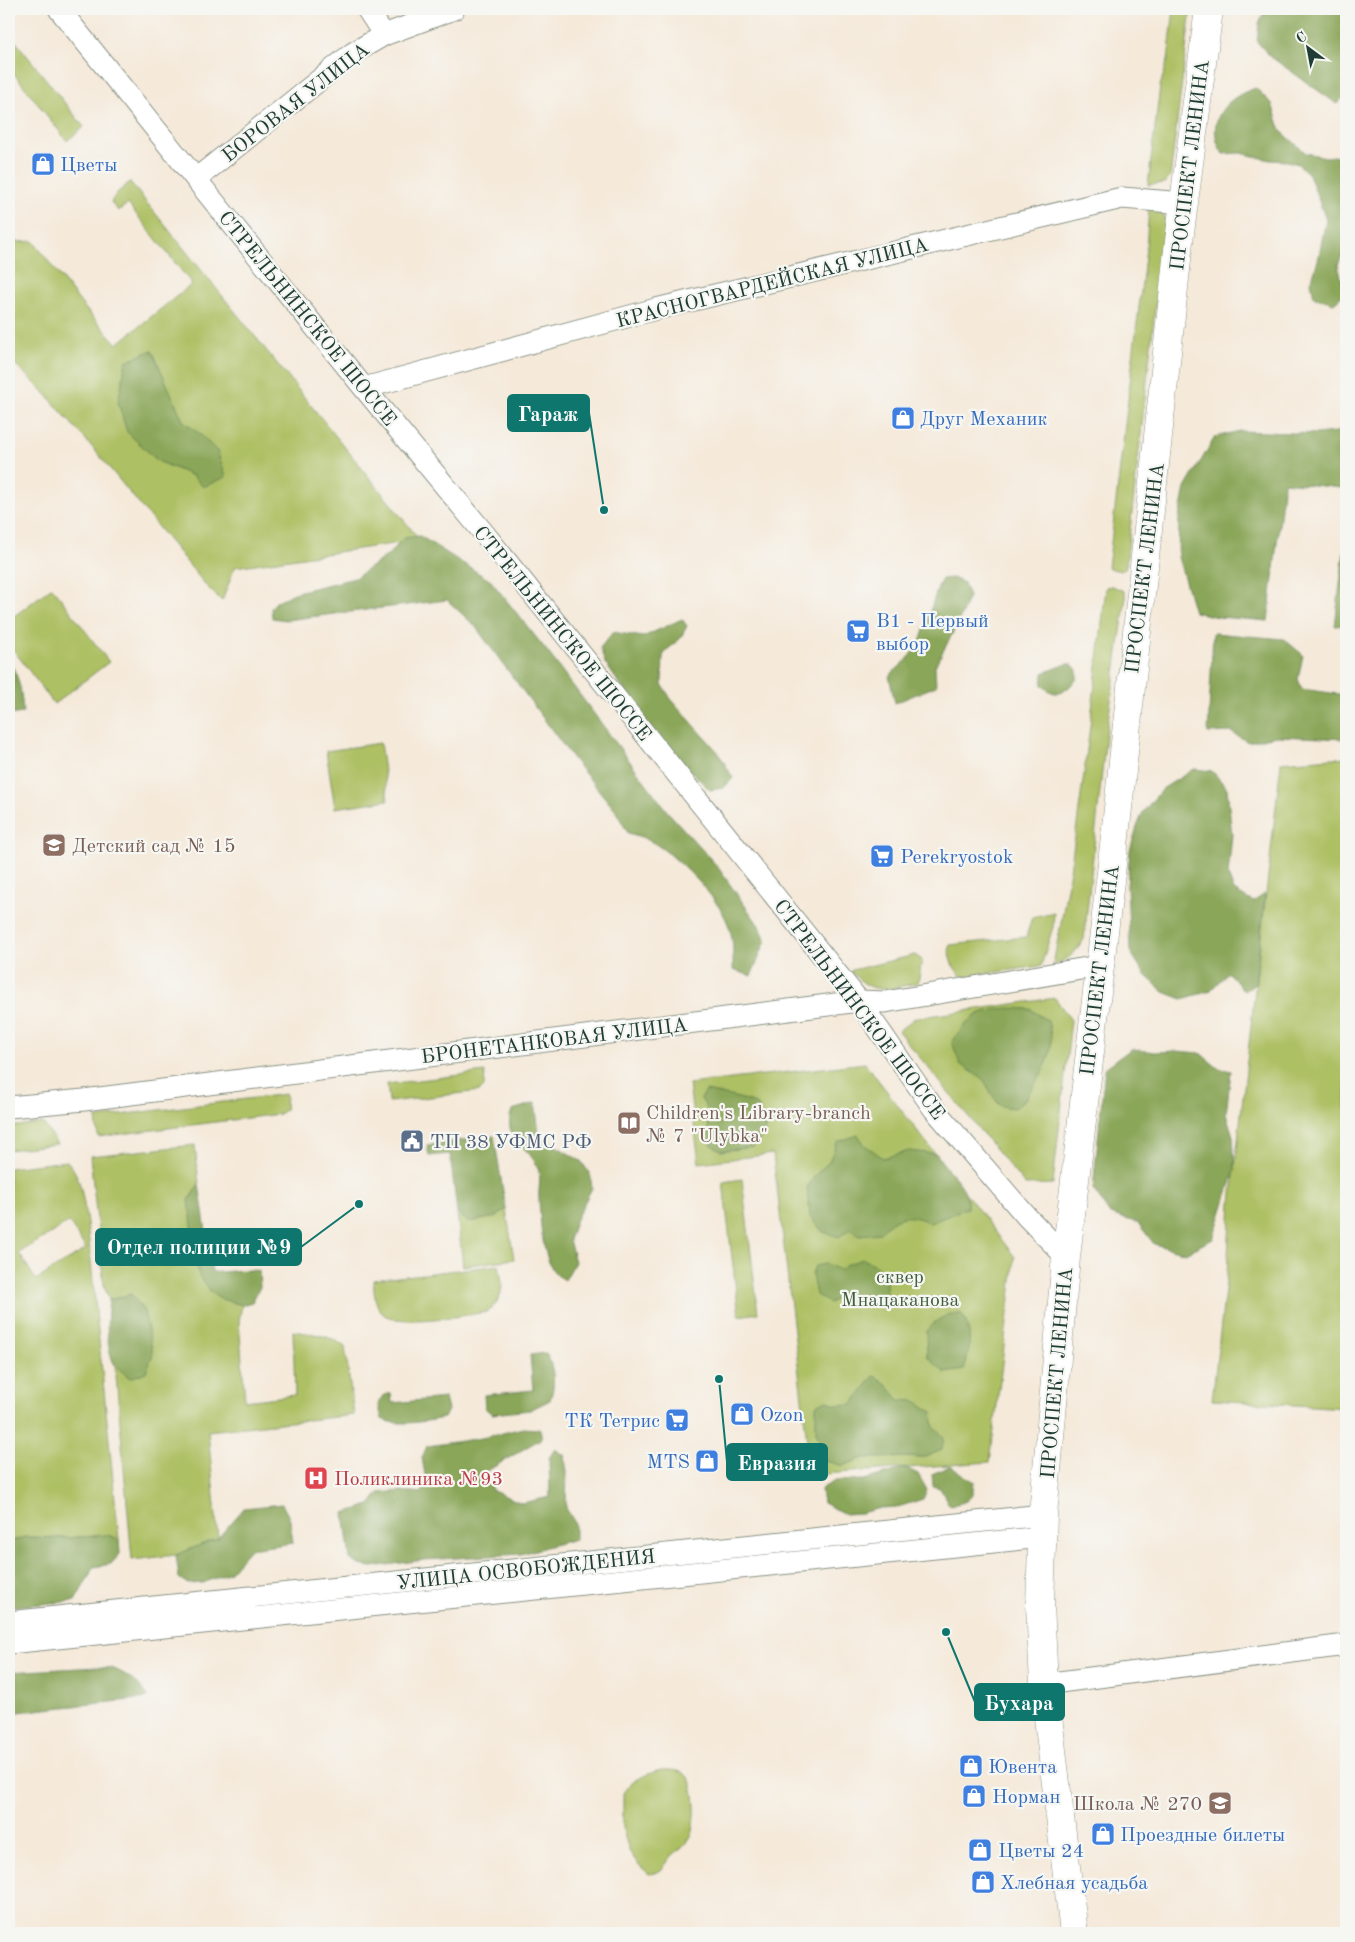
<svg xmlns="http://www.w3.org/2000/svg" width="1355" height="1942" font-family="'Old Standard TT',serif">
<rect width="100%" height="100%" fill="#f6f6f2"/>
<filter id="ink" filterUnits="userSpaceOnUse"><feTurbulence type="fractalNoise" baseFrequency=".02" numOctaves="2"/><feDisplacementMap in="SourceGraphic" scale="10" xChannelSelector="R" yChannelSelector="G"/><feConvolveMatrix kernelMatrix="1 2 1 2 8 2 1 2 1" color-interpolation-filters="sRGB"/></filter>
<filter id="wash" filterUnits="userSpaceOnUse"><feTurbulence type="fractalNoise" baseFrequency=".0096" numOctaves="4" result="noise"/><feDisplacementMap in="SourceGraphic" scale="20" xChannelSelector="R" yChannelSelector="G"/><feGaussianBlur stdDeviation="1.12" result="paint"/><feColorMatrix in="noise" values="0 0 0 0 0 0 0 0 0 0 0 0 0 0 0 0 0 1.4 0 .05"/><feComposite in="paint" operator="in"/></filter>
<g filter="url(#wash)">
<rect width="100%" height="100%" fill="#f5e9d9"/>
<path fill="#adc063" stroke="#667e4c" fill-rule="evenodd" d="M 1174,9 L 1191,9 L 1170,178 L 1165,183 L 1148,185 L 1160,86 L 1168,60 Z
M 9,33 L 84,127 L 67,141 L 9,67 Z
M 130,182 L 420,540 L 235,567 L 222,601 L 208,588 L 98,454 L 44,392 L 16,365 L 9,364 L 9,239 L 18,242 L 33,241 L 84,307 L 117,344 L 192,284 L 128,204 L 118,211 L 111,202 L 117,193 ZM 152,351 L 183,421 L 201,435 L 217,451 L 203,487 L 193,476 L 158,461 Z
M 1149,206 C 1157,210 1165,212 1165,222 L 1126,565 L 1125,569 L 1121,571 L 1108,568 L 1146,248 Z
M 1112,586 L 1124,591 L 1126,597 L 1106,735 L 1084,939 C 1077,952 1067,961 1053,965 C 1078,840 1092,713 1106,587 Z
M 52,587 L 109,662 L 54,704 L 9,644 L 9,620 Z
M 380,743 L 388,800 L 335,808 L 326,751 Z
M 1346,757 L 1346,1408 L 1212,1400 L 1227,1273 L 1231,1202 L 1281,762 Z
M 1054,912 L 1053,927 L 1041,966 L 962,977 C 953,967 947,959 950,945 L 1026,937 L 1032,917 Z
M 915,955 L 922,960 L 918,983 C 886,989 876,997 851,972 L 852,970 Z
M 1055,998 L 1071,1020 L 1053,1184 L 1025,1185 L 898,1031 L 915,1018 Z
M 865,1063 L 1015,1257 L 990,1462 L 811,1475 L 773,1154 L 699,1163 L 689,1084 Z
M 485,1072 L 484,1087 L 480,1091 L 389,1102 L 387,1084 Z
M 286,1094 L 285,1110 L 279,1114 L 98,1137 L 96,1118 Z
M 43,1123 L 57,1144 L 9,1150 L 9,1127 Z
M 195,1145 L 199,1184 L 189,1200 L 196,1245 L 222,1299 L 242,1305 L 239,1321 L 245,1401 L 295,1395 L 293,1331 C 311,1334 330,1334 345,1347 L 354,1415 L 208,1431 L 218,1538 L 176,1555 L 132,1560 L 115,1365 L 130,1378 L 131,1294 L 109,1300 L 104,1285 L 90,1156 Z
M 67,1161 C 82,1176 83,1201 87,1222 L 119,1539 L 107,1535 L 66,1538 L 26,1537 L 9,1542 L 9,1168 ZM 69,1222 L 86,1249 L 36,1280 L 19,1253 Z
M 742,1179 L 758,1313 L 739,1316 L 723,1182 Z
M 506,1209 L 514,1259 L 463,1266 L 457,1212 L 468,1222 L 496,1217 Z
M 499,1265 C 503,1285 505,1298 487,1312 C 467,1315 395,1328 382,1313 C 374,1304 374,1290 373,1280 Z
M 661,1770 C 670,1770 680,1769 687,1776 C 697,1787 697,1824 691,1836 C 687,1844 678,1850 672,1856 C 663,1866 665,1872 649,1874 L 638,1864 L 629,1851 L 623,1830 L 623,1794 L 633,1781 L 648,1774 Z"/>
<path fill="#8aa659" stroke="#547246" d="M 1266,9 L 1346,9 L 1346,95 L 1337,104 L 1271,57 L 1257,42 L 1259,23 Z
M 1256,88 L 1272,104 L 1281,131 L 1306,153 L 1326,157 L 1344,155 L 1346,160 L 1346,247 L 1338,265 L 1345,293 L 1334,303 L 1314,297 L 1311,282 L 1318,260 L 1326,220 L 1309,174 L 1298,164 L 1288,161 L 1270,160 L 1241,153 L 1223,154 C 1203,123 1225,97 1256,88 Z
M 152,350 L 183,421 L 201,435 L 217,451 L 226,477 L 203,487 L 193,476 L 158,461 L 127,432 L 118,402 L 126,361 Z
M 1240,431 L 1316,434 L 1346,431 L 1346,483 L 1341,488 L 1284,482 L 1268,621 L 1218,617 L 1194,612 L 1178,557 L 1179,517 L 1185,488 L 1215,437 Z
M 1346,533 L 1346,625 L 1335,626 Z
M 420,536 L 491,581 L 547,651 L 667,811 L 717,866 L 760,927 L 766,940 L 751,976 L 733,970 C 733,954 734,939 728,924 C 718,897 675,854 650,841 C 643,837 635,835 628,833 L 615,810 L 574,760 L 475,626 L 447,600 L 286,620 L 272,618 L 271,608 L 277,601 L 297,592 L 355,578 L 388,555 L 404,538 Z
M 953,578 L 964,583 L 969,597 L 955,629 L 935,666 L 936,686 L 895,703 L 889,676 L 907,660 L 920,642 L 938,587 L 942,579 Z
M 682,619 L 687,626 L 680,639 L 667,650 L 663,656 L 662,684 L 671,699 L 718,752 L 733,778 L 724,788 L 710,790 L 658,739 L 605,663 L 600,648 L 613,632 L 643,637 Z
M 1213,633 L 1284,639 L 1303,655 L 1298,679 L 1302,689 L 1346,695 L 1346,739 L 1276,736 L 1248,742 L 1231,732 L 1208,733 Z
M 9,662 C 20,675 22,697 23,713 L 9,715 Z
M 1067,664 L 1072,664 L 1077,670 L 1077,679 C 1065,692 1057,700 1042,685 L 1043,673 Z
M 1194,769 L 1212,771 L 1227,788 L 1232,835 L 1228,875 L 1234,891 L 1253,902 L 1265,894 L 1255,984 L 1244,991 L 1228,972 L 1210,991 L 1182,999 L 1164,992 L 1145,975 L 1130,951 L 1127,886 L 1130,850 L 1137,827 L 1143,812 L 1162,789 Z
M 1010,1008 L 1030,1009 L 1048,1021 C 1055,1048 1050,1061 1035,1084 C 1026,1097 1028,1098 1015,1108 L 1000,1106 L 991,1093 L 984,1080 L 960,1064 L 952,1042 C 973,1014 975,1011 1010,1008 Z
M 1131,1049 L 1155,1052 L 1177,1051 L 1200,1053 L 1218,1068 L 1231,1071 L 1226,1114 L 1233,1136 L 1235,1170 L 1213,1239 L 1185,1253 L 1154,1244 L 1138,1223 L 1110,1214 L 1093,1189 L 1105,1068 Z
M 706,1091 L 739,1098 L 758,1105 L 766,1130 L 765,1135 L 753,1147 L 721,1151 L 709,1143 L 708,1110 L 701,1099 Z
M 535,1103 L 540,1140 L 546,1140 L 581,1161 L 590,1174 L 592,1188 L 576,1219 L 569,1240 L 575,1262 L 565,1280 C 562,1278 558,1276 556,1274 C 542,1258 540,1220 539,1199 C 538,1191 541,1181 539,1172 C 533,1146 500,1141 512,1110 Z
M 858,1135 L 865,1145 L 883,1158 L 909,1151 L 937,1154 C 947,1174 970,1184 967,1208 L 931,1223 C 909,1213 896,1214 880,1233 L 859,1235 L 850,1229 L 839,1237 L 823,1232 L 810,1217 L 807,1187 L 816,1174 L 829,1162 L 837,1142 Z
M 494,1136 L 506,1209 L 496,1217 L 468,1222 L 457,1212 L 450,1154 L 429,1156 L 427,1145 Z
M 199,1184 L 212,1272 C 227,1273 245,1268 259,1271 L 260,1287 L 252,1302 L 242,1305 L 222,1299 L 210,1292 L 198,1273 L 189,1200 Z
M 863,1259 L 874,1264 L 886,1279 L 886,1292 L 869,1299 L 848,1293 L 829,1303 L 816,1295 L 812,1275 L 815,1266 L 825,1264 L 841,1270 L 847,1264 Z
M 131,1294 L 144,1311 L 153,1354 L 146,1372 L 130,1378 C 126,1374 119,1370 115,1365 C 105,1350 107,1317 109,1300 Z
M 949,1314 L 962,1314 C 973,1332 970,1350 964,1370 L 945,1373 L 927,1356 L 926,1331 L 935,1322 Z
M 546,1353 C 554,1369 556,1382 550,1400 L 530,1410 L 492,1414 L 485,1408 L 484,1395 L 533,1390 L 530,1355 Z
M 874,1376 L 884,1382 L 899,1400 L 916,1401 L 932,1412 L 934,1428 L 944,1437 L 942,1450 L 925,1457 L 863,1458 L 843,1466 L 826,1461 L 816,1432 L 816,1405 L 827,1400 L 836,1405 L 852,1404 Z
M 391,1393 L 392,1403 L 445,1398 L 448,1410 L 444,1418 C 428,1421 396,1427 382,1419 L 378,1402 L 383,1396 Z
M 523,1428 L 540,1429 L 542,1438 L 487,1471 L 493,1491 L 522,1503 L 550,1497 L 549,1458 L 555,1449 L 564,1455 L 567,1471 L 566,1508 L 575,1523 L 575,1539 L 521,1554 L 424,1560 L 372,1567 L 359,1565 L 350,1559 L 344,1513 L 370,1505 L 379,1493 L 401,1491 L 422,1493 L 426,1480 L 422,1458 L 427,1446 L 482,1438 Z
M 950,1466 L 974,1482 C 973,1501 966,1503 949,1505 L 940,1488 L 933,1486 L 932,1474 Z
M 906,1468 L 918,1474 L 927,1490 L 923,1499 L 898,1507 L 880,1508 L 861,1513 L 845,1514 L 823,1503 L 821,1489 L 834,1481 L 864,1480 Z
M 282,1504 L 290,1519 L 293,1543 L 250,1549 L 230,1572 L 203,1583 L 188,1584 L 179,1578 L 176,1555 L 218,1538 L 244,1508 Z
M 107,1535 L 119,1539 L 120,1554 L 111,1564 L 94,1567 L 75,1601 L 9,1607 L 9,1542 L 26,1537 L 66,1538 Z
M 97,1667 C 103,1668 109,1667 114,1669 C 125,1673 144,1686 148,1698 L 9,1713 L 9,1672 Z"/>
</g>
<g filter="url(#ink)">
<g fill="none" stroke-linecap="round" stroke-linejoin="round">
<g stroke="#8a9386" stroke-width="23">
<path id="minor" d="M 59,9 L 364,388 L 483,532 L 859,1001 L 934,1109 L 1027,1217 L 1066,1257
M 367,9 L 384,35
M 196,179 L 353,53 L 384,35 L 454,9
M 364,388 L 656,309 L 1122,198 L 1184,203
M 9,1107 L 84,1100 L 828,1005 L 859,1001 L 885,1002 L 1099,966
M 9,1622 L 1043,1515
M 9,1643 L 1042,1537
M 1044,1684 L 1346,1645"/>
</g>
<g stroke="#8a9386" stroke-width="29">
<path id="primary" d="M 1074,1933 L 1044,1684 L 1040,1605 L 1043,1515 L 1066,1257 L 1112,864 L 1179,241 L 1209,9"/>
</g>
<use href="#minor" stroke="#fff" stroke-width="21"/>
<use href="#primary" stroke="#fff" stroke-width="28"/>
</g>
</g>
<defs>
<g id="shop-square" transform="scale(1.25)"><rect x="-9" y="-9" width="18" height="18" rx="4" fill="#3f7fe0" stroke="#f6f6f2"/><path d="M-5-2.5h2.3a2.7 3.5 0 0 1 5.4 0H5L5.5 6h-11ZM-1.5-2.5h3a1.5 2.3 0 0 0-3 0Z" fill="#fff"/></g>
<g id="supermarket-square" transform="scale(1.25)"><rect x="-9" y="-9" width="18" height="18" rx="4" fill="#3f7fe0" stroke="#f6f6f2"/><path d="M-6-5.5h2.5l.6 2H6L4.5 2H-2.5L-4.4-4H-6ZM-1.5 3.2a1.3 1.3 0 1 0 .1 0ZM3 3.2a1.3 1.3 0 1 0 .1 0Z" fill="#fff"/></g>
<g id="school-square" transform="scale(1.25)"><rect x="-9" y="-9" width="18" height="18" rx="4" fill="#8d6e63" stroke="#f6f6f2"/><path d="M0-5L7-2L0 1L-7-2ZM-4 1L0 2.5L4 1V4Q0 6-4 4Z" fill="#fff"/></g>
<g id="library-square" transform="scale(1.25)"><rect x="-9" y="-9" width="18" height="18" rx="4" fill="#8d6e63" stroke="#f6f6f2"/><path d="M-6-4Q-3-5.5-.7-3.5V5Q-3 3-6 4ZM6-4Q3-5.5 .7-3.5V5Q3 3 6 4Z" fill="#fff"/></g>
<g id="civic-square" transform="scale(1.25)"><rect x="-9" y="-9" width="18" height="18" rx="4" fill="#5c6f8a" stroke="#f6f6f2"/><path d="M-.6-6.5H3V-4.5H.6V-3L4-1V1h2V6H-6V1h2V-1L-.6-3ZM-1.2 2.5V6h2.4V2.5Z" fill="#fff"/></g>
<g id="hospital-square" transform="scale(1.25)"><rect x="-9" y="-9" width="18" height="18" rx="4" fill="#e0444e" stroke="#f6f6f2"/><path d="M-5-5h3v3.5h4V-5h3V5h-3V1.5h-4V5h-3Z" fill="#fff"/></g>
</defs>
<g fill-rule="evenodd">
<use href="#shop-square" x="43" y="164"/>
<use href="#shop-square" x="903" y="418"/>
<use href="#supermarket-square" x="858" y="631"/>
<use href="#school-square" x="54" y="845"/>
<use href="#supermarket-square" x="882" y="856"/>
<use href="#library-square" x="629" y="1123"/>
<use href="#civic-square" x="412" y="1141"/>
<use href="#shop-square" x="742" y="1414"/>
<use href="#supermarket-square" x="677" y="1420"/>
<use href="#shop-square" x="707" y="1461"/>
<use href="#hospital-square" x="316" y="1478"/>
<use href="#shop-square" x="971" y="1766"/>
<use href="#shop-square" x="974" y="1796"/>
<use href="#school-square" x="1220" y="1803"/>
<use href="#shop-square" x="1103" y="1834"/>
<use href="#shop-square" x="980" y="1850"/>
<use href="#shop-square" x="983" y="1882"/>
</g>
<g text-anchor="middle" stroke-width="4.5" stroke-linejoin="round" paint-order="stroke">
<g font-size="20" fill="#1f3d34" stroke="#f6f6f2">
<text transform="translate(295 102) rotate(-38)" y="7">БОРОВАЯ УЛИЦА</text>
<text transform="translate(1189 165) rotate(-83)" y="7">ПРОСПЕКТ ЛЕНИНА</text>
<text transform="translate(772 282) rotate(-14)" y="7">КРАСНОГВАРДЕЙСКАЯ УЛИЦА</text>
<text transform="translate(308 318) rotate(51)" y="7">СТРЕЛЬНИНСКОЕ ШОССЕ</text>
<text transform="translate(1144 568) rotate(-83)" y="7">ПРОСПЕКТ ЛЕНИНА</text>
<text transform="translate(563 633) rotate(51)" y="7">СТРЕЛЬНИНСКОЕ ШОССЕ</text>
<text transform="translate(1099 970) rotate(-83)" y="7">ПРОСПЕКТ ЛЕНИНА</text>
<text transform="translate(860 1009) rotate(53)" y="7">СТРЕЛЬНИНСКОЕ ШОССЕ</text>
<text transform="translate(554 1040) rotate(-7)" y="7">БРОНЕТАНКОВАЯ УЛИЦА</text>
<text transform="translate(1056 1373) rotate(-85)" y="7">ПРОСПЕКТ ЛЕНИНА</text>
<text transform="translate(526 1569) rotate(-6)" y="7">УЛИЦА ОСВОБОЖДЕНИЯ</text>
</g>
<g font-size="20" fill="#366cbe" stroke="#f6f6f2" text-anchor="start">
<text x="60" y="171">Цветы</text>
<text x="920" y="425">Друг Механик</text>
<text x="876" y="627">В1 - Первый<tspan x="876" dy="23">выбор</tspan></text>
<text x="900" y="863">Perekryostok</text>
<text x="760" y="1421">Ozon</text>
<text x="660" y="1427" text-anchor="end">ТК Тетрис</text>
<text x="690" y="1468" text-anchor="end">MTS</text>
<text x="988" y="1773">Ювента</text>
<text x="992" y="1803">Норман</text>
<text x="1120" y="1841">Проездные билеты</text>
<text x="998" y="1857">Цветы 24</text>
<text x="1000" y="1889">Хлебная усадьба</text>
</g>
<g font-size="20" fill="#785e54" stroke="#f6f6f2" text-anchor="start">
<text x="72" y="852">Детский сад № 15</text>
<text x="646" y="1119">Children's Library-branch<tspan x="646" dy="23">№ 7 "Ulybka"</tspan></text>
<text x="1202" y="1810" text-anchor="end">Школа № 270</text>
</g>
<g font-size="20" fill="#4e5e75" stroke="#f6f6f2" text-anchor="start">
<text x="430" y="1148">ТП 38 УФМС РФ</text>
</g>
<g font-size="20" fill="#425e40" stroke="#f6f6f2">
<text x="900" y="1283">сквер<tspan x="900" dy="23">Мнацаканова</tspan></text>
</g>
<g font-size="20" fill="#be3a42" stroke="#f6f6f2" text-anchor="start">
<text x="334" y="1485">Поликлиника №93</text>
</g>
</g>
<path fill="none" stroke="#0f766e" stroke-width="2" d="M604 510L589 413M359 1204L301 1247M719 1379L727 1462M946 1632L975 1702"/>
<g fill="#0f766e" stroke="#f6f6f2" stroke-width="2">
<circle cx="604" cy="510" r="5"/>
<circle cx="359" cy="1204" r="5"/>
<circle cx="719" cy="1379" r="5"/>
<circle cx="946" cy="1632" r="5"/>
</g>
<g fill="#0f766e" stroke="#0f766e" stroke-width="2">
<rect x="508" y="395" width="81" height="36" rx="5"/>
<rect x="96" y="1229" width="205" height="36" rx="5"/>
<rect x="727" y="1444" width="100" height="36" rx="5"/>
<rect x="975" y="1684" width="89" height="36" rx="5"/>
</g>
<g font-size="21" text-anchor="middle" font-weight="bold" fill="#fff">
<text x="548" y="421">Гараж</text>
<text x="199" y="1254">Отдел полиции №9</text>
<text x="777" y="1470">Евразия</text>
<text x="1019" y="1710">Бухара</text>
</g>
<rect width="1355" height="1942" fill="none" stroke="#f6f6f2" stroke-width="30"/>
<g transform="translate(1308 48) rotate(328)" stroke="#f6f6f2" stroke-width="4" paint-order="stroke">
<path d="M0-4L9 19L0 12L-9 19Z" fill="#1f3d34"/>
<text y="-8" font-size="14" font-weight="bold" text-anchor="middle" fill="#1f3d34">С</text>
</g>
</svg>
